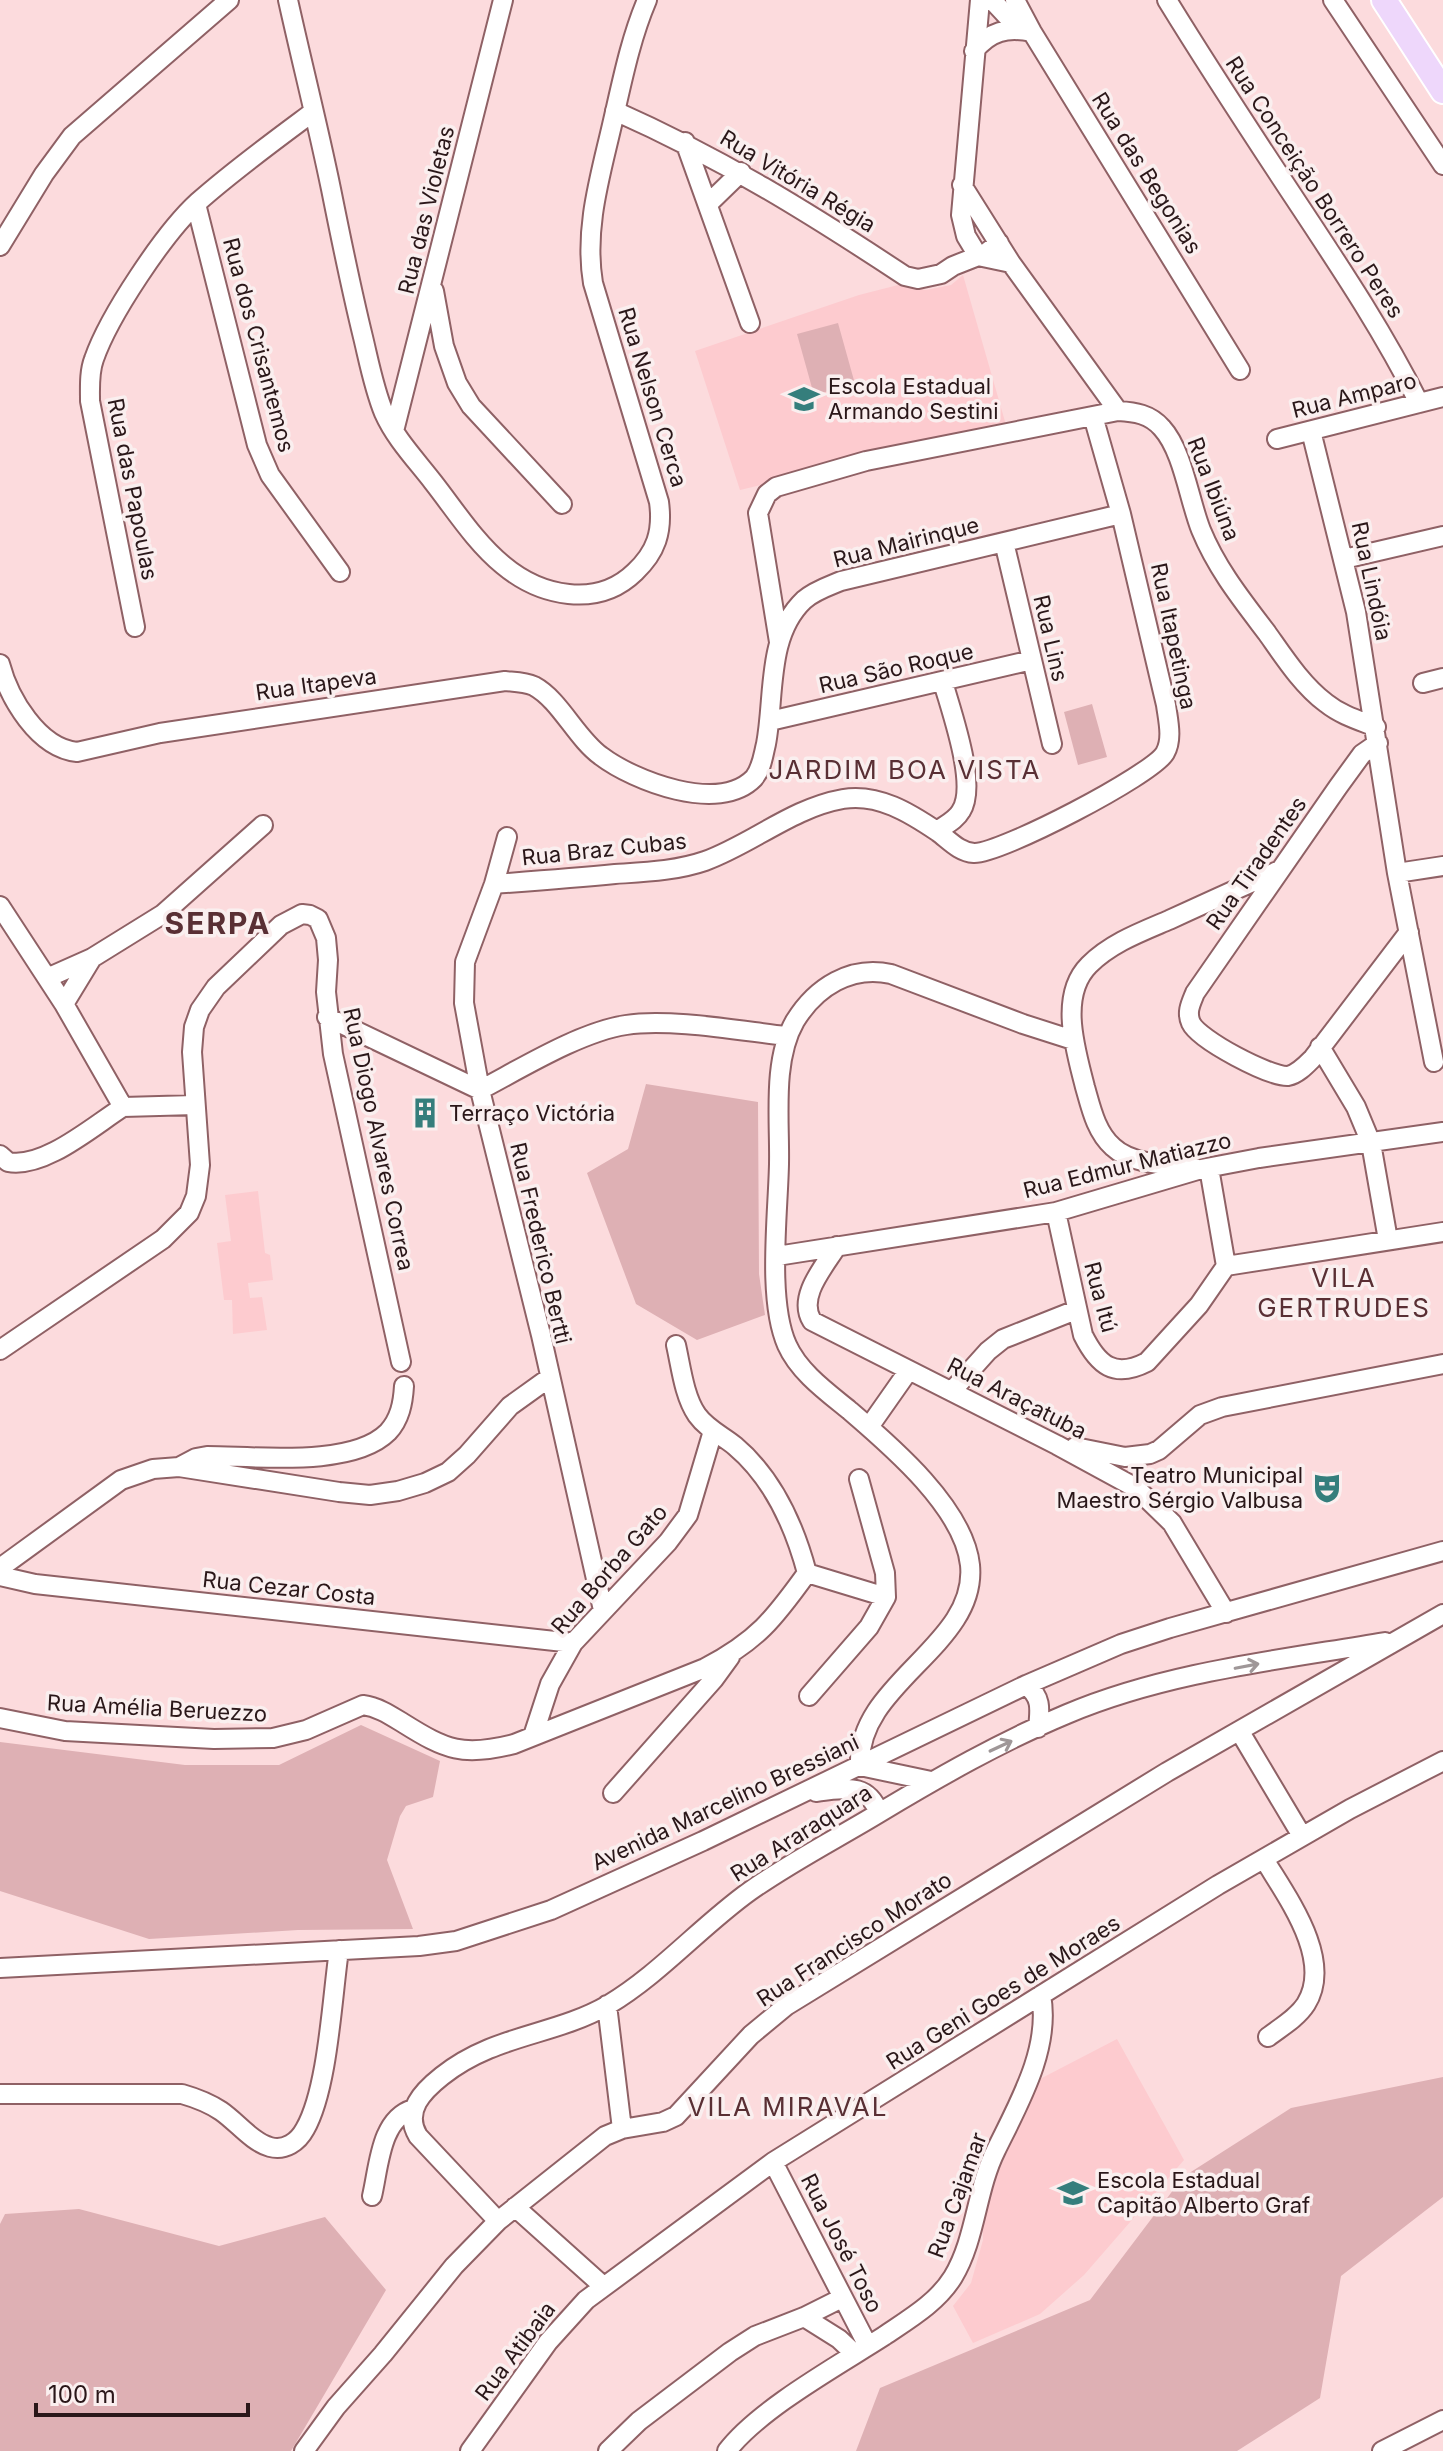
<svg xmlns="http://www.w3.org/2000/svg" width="1443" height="2451" font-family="Inter,sans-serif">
<rect width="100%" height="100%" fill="#fcdbdd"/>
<path fill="#fdcbcf" d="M 963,275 L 1006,425 L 740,490 L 695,351 L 859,295 L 902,284 L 926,290 L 951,285 Z
M 258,1191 L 265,1253 L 270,1255 L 273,1280 L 248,1283 L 250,1298 L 262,1297 L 267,1330 L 233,1334 L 232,1300 L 224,1300 L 217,1243 L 231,1241 L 225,1195 Z
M 1117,2039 L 1184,2160 L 1084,2275 L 1040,2314 L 973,2343 L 953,2306 L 971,2283 L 983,2240 L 982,2208 L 1040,2079 Z"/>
<path fill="#deb0b4" d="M 838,323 L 855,384 L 814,395 L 797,334 Z
M 1092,704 L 1107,757 L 1078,765 L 1064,712 Z
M 646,1084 L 758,1102 L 759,1274 L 765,1315 L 697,1340 L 636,1304 L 587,1173 L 628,1149 Z
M 361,1725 L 440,1761 L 433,1797 L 406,1806 L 400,1816 L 387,1860 L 413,1929 L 298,1930 L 149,1939 L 0,1891 L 0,1742 L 185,1765 L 279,1765 Z
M 1443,2077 L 1443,2197 L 1341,2276 L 1320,2398 L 1237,2451 L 856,2451 L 880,2388 L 1090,2300 L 1183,2177 L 1291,2108 Z
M 79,2209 L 219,2246 L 325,2217 L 386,2290 L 291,2451 L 0,2451 L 0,2224 L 5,2214 Z"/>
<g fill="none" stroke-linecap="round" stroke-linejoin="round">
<g stroke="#8f6165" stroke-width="22">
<path id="minor" d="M 288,0 C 302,63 318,126 331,189 C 341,239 351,288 363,337 C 369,362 374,389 384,413 C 395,438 416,460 433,482 C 455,510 475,542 503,565 C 540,596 597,609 635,572 C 656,552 663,532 659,502 L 593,283 C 584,229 600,177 612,125 C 622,82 630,40 647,0
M 980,0 L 961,215 L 966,236 L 978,256 L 1011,263
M 992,0 L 1020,30
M 1015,0 L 1032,32 L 1240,370
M 1167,0 C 1210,70 1254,137 1299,205 C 1342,270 1384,333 1419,403
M 1333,0 L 1443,165
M 974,51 C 990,31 1007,27 1032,32
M 615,111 C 721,158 808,212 905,276 L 918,279 L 941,274 L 953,266 L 986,253 L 999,243
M 685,142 L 750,323
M 962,185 L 1011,263 L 1118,411
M 196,204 L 257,445 L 270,475 L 340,572
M 708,204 L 741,172
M 0,246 L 44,174 L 72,136 L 229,0
M 434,291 L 444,346 L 457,383 L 471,406 L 562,504
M 394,431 L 503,0
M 1311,431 L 1356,612 L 1397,873 L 1434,1062
M 1277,439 L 1443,397
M 1004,542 L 1052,744
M 1344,559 L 1443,536
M 135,627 L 90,401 C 90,387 89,372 94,359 C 109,316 164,233 198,202 C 234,170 274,141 313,112
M 779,642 L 758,513 L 767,494 L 776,487 L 866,461 L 1118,411 C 1135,412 1150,414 1162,428 C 1183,451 1189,500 1201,530 C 1217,569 1242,600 1267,633 C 1284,657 1302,685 1326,703 C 1341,715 1358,720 1376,727
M 0,664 C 9,698 38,748 77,752 L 160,733 L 505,681 C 515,682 525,682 534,686 C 560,700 576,738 601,756 C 634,781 719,814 754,778 C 762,768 763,756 766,744 C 775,697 766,636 804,600 C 814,591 829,586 841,581 L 1121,514
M 1423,683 L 1443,678
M 770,721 L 1032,660
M 1378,743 L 1362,754 L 1338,787 L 1195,993 C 1191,1003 1186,1012 1191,1023 C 1199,1040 1270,1077 1288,1076 C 1298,1074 1307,1064 1313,1058 L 1409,932
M 937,831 C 945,825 956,820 961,811 C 978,785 951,711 943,682
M 507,837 L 494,884 L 465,962 L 464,1003 L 480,1090 L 541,1335 L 603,1610
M 1397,873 L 1443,866
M 494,884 C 534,881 574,878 615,874 C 645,872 676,871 705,861 C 752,844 792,808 843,799 C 878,793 910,813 938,832 C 949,840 959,852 974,853 C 1000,854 1152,775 1165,753 C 1173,739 1168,720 1166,705 L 1121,514 L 1093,416
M 0,906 L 64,1004 L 123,1107 L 195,1105
M 47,978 L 92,958 L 163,914 L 263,825
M 64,1004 L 92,958
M 327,1017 L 480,1090
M 1320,1047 L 1356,1107 L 1371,1143 L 1388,1240
M 480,1090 C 522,1068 580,1032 626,1025 C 669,1018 741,1031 786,1036
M 0,1155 L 8,1162 C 44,1169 93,1126 123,1107
M 1195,1168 C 1170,1165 1132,1165 1113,1147 C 1096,1132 1091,1108 1085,1087 C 1076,1051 1058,996 1089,965 C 1111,943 1141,932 1169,920 C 1206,903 1243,886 1280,870
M 1209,1168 L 1226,1266
M 1056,1212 L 1083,1335 C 1098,1365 1114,1379 1147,1362 L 1199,1305 L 1226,1266
M 837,1246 C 824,1267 797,1297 812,1321 L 1057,1445 L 1136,1488 L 1172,1523 L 1226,1613
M 777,1256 L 1056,1212 L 1201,1169 L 1259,1158 L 1443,1132
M 1226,1266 L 1443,1232
M 0,1350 L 163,1239 L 189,1213 L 196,1196 L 200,1165 L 192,1052 L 194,1027 L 200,1010 L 216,987 L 281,925 L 302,914 L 310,915 L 318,919 L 326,938 L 328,960 L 326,992 L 333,1054 L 401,1362
M 952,1391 L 988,1351 L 1003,1339 L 1076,1310
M 869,1427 L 909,1370
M 1075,1447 L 1125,1457 L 1150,1454 L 1159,1450 L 1200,1415 L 1222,1407 L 1443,1364
M 179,1467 L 196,1458 L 207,1456 C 255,1456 352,1468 388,1432 C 400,1419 403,1403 404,1386
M 0,1568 L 121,1480 L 153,1469 L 179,1467 L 339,1492 L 370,1495 L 398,1491 L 425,1483 L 448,1472 L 467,1455 L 510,1406 L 549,1378
M 807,1573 L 886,1597
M 0,1576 L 35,1584 L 573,1643
M 1026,1685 C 1042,1697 1040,1709 1038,1728
M 809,1696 L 869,1627 L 886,1597 L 885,1573 L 859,1479
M 0,1718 L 65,1731 L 214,1739 L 273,1738 L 306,1730 L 363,1705 C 378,1707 390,1715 403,1723 C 446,1750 463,1757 514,1744 L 705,1668 C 757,1641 774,1619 807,1573 C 795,1528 773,1478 735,1446 C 723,1436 707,1429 697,1415 C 684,1396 681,1367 676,1345
M 1240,1732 L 1302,1836
M 533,1736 L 550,1684 L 573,1643 L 668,1542 L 688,1515 L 713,1431
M 931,1781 L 860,1766 C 856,1683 978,1646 970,1565 C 964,1508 891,1446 849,1410 C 827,1392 799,1372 787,1345 C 767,1300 778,1214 779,1164 C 780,1120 772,1061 795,1021 C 816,987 851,965 891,974 L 1023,1024 L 1073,1040
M 816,1792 C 844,1789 867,1781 879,1813
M 613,1793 L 714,1679 L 730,1657
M 1264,1859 C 1286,1896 1334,1959 1306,2004 C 1297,2018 1281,2027 1268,2037
M 0,1968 L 419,1946 L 456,1941 L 551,1910 L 703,1841 L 1026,1685 L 1121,1644 L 1170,1628 L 1443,1551
M 607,2005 L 622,2129
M 0,2094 L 182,2094 C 196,2098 209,2103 221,2111 C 237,2122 252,2142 270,2147 C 285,2151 298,2142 305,2129 C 328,2089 332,1998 339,1950
M 773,2162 L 868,2346
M 372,2196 C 379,2167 380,2119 413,2109
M 515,2207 L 602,2285
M 498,2221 L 418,2136 C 403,2111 423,2091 442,2076 C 495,2034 554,2036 608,2005 C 660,1974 701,1926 750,1891 C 791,1862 836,1839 879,1813 C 939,1777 1002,1741 1067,1714 C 1166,1672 1279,1660 1385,1642
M 804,2317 L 839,2339 L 855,2354
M 304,2451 L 336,2407 L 383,2354 L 454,2266 L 498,2221 L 605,2136 L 622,2129 L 663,2122 L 676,2116 L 751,2035 L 786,2006 L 1167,1772 L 1443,1614
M 470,2451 L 548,2342 L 586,2300 L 773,2162 L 1218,1885 L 1350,1809 L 1443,1761
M 608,2451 L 639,2421 L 730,2352 L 755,2336 L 804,2317 L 842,2298
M 727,2451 C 759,2409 839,2365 884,2336 C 909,2319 937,2303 953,2277 C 976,2239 976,2190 996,2150 C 1019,2103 1051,2048 1041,1995
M 1382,2451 L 1443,2420"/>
</g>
<g stroke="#fff" stroke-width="28">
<path id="major" d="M 1384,0 L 1443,91"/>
</g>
<use href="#minor" stroke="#fff" stroke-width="18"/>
<use href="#major" stroke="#eed7fb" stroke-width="24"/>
</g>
<defs><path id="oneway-shaft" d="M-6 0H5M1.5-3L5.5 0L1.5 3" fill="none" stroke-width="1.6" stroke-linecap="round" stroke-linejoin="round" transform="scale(2)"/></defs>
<g stroke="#9f9798">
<use href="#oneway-shaft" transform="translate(1247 1666) rotate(-11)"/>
<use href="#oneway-shaft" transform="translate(1001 1746) rotate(-25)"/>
</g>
<defs>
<g id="school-bare" transform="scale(2.4)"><path d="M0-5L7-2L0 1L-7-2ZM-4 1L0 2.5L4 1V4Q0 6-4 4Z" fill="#357e7c" stroke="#faefef" stroke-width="2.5" paint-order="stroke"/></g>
<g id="building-bare" transform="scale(2.4)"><path d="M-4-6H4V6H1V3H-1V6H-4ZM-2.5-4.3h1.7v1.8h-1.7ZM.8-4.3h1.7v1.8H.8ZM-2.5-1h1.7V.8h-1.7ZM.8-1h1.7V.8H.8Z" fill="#357e7c" stroke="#faefef" stroke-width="2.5" paint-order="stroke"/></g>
<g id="theatre-bare" transform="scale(2.4)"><path d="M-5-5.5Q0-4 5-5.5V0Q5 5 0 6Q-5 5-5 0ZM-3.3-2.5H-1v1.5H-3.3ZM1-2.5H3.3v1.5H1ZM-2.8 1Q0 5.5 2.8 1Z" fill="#357e7c" stroke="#faefef" stroke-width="2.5" paint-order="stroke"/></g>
</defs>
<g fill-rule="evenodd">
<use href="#school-bare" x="804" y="399"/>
<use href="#building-bare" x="425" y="1113"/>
<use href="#theatre-bare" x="1327" y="1488"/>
<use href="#school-bare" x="1073" y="2193"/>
</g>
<g text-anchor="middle" stroke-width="7" stroke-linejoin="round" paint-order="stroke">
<g font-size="22" fill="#2a1719" stroke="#faefef">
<text transform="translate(1147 173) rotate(58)" y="8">Rua das Begonias</text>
<text transform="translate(798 181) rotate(31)" y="8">Rua Vitória Régia</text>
<text transform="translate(1315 187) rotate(57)" y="8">Rua Conceição Borrero Peres</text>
<text transform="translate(426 210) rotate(-76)" y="8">Rua das Violetas</text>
<text transform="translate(259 345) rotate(75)" y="8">Rua dos Crisantemos</text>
<text transform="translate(1354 395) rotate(-14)" y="8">Rua Amparo</text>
<text transform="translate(653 397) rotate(73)" y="8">Rua Nelson Cerca</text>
<text transform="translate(133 489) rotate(79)" y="8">Rua das Papoulas</text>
<text transform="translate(1214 489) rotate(69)" y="8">Rua Ibiúna</text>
<text transform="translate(906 542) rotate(-14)" y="8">Rua Mairinque</text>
<text transform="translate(1372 581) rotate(78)" y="8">Rua Lindóia</text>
<text transform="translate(1174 636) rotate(78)" y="8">Rua Itapetinga</text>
<text transform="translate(1051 638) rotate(77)" y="8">Rua Lins</text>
<text transform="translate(896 668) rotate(-13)" y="8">Rua São Roque</text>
<text transform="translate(316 684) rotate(-8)" y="8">Rua Itapeva</text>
<text transform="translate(604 849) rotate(-6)" y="8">Rua Braz Cubas</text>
<text transform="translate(1256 863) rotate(-55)" y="8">Rua Tiradentes</text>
<text transform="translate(379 1139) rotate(78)" y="8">Rua Diogo Alvares Correa</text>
<text transform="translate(1127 1165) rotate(-14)" y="8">Rua Edmur Matiazzo</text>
<text transform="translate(541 1243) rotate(77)" y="8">Rua Frederico Bertti</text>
<text transform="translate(1101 1297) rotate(75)" y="8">Rua Itú</text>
<text transform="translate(1017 1398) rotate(27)" y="8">Rua Araçatuba</text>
<text transform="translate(609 1569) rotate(-49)" y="8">Rua Borba Gato</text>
<text transform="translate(289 1588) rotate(6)" y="8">Rua Cezar Costa</text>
<text transform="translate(157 1708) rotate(3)" y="8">Rua Amélia Beruezzo</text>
<text transform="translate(725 1802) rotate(-25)" y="8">Avenida Marcelino Bressiani</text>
<text transform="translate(801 1833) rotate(-32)" y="8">Rua Araraquara</text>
<text transform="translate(854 1939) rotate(-33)" y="8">Rua Francisco Morato</text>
<text transform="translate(1003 1992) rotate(-32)" y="8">Rua Geni Goes de Moraes</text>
<text transform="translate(957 2195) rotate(-70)" y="8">Rua Cajamar</text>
<text transform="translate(842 2243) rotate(63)" y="8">Rua José Toso</text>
<text transform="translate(515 2351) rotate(-53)" y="8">Rua Atibaia</text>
</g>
<g font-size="22" fill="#2a1719" stroke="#faefef" text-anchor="start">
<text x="828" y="394">Escola Estadual<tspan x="828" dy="25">Armando Sestini</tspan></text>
<text x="449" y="1121">Terraço Victória</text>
<text x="1303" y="1483" text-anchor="end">Teatro Municipal<tspan x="1303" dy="25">Maestro Sérgio Valbusa</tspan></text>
<text x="1097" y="2188">Escola Estadual<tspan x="1097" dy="25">Capitão Alberto Graf</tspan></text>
</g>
<g font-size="26" letter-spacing="2" fill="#592f34" stroke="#faefef">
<text x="905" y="779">JARDIM BOA VISTA</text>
<text x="1344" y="1287">VILA<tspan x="1344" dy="30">GERTRUDES</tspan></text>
<text x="788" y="2116">VILA MIRAVAL</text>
</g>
<g font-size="30" font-weight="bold" letter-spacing="2" fill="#592f34" stroke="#faefef">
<text x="218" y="934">SERPA</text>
</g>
</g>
<path d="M36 2403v12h212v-12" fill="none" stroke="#2a1719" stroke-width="4"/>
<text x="48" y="2403" font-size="24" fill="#2a1719" stroke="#faefef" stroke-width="6" paint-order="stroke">100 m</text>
</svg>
